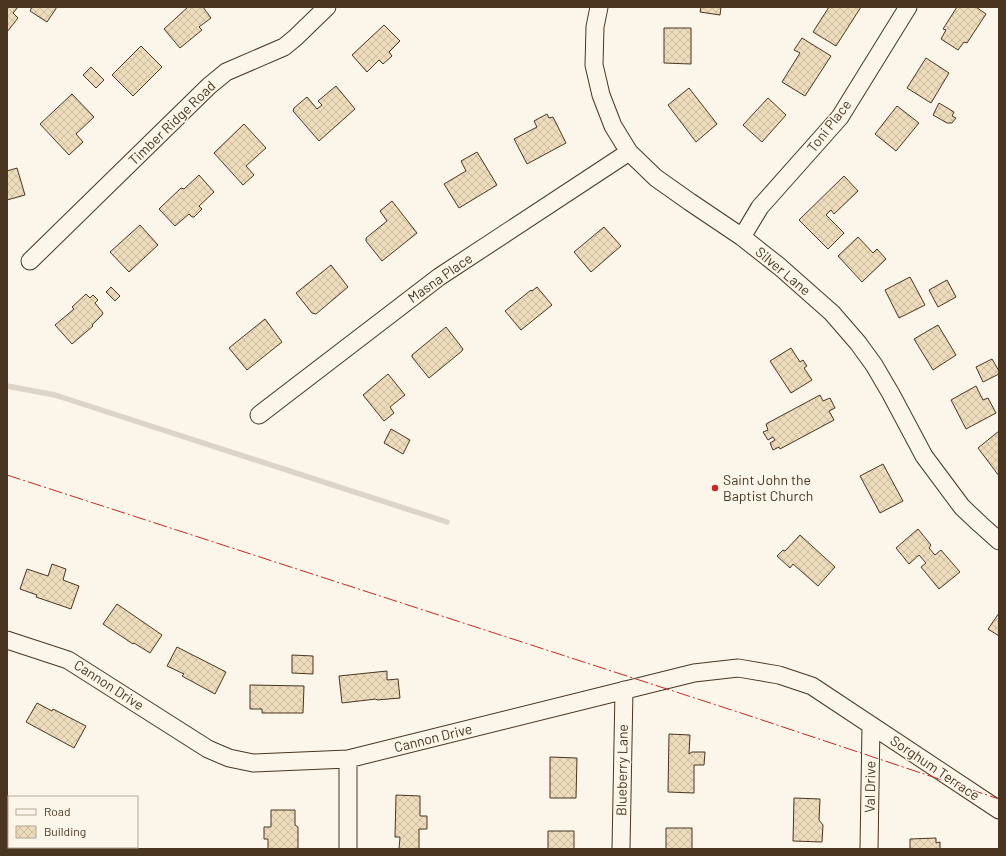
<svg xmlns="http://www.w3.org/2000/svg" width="1006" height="856" font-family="Barlow,sans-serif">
<defs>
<pattern id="building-cross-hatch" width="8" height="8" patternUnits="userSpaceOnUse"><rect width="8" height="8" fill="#ecdcbc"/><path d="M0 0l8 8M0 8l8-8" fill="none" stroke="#ccbda1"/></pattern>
</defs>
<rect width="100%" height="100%" fill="#fbf6e9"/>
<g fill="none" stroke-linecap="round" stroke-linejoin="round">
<path stroke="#dcd4c6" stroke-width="5.5" d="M 7,386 L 55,395 L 447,522"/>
</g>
<path fill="url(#building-cross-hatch)" stroke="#4a3520" d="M 7,7 L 18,7 L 13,13 L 18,18 L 7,32 Z
M 32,7 L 57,7 L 47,22 L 30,11 Z
M 188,7 L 203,7 L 211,18 L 199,27 L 202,30 L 180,48 L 164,29 Z
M 701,7 L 721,7 L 720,15 L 700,12 Z
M 829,7 L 861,7 L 836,46 L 813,32 Z
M 957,7 L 976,7 L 986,14 L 967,43 L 964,42 L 958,50 L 941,39 L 946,30 L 943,29 Z
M 384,25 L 400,41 L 389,52 L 392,56 L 383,64 L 379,60 L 367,72 L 352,55 Z
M 664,28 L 691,28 L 691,64 L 664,63 Z
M 802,38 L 831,56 L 805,96 L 782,82 L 800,53 L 794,50 Z
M 141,46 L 162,67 L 133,96 L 112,75 Z
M 926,58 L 949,73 L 931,103 L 907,88 Z
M 91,67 L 104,80 L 96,88 L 83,75 Z
M 336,86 L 355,109 L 319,141 L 293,111 L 294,108 L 307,97 L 317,109 L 322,105 L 318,101 Z
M 689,88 L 717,124 L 696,142 L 668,105 Z
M 72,94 L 94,117 L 76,134 L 83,142 L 69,155 L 40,124 Z
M 768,98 L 786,115 L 762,142 L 743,125 Z
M 939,103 L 954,112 L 952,116 L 956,118 L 952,123 L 947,123 L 933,115 Z
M 897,106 L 919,123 L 896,151 L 875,134 Z
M 547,114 L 549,118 L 553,117 L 566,143 L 527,164 L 514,139 L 537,127 L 534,121 Z
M 244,124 L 266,148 L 246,166 L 254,175 L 243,185 L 214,153 Z
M 477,152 L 497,185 L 459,208 L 444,184 L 466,171 L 461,161 Z
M 17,168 L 25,195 L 7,200 L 7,171 Z
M 199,175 L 214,192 L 199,206 L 202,209 L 194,217 L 192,217 L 189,214 L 175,226 L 159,209 L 181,188 L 184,189 Z
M 844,176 L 858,191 L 834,214 L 831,210 L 826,215 L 844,233 L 828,249 L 799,220 Z
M 392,201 L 417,233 L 382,261 L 366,241 L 366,238 L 387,221 L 380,211 Z
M 140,225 L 158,245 L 129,272 L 110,252 Z
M 604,227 L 621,246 L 591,272 L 574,252 Z
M 858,237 L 873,253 L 877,249 L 886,259 L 862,282 L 838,256 Z
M 331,265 L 348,287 L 316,314 L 312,313 L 296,293 Z
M 910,277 L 925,305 L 899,318 L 885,290 Z
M 947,280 L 956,297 L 938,307 L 929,290 Z
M 111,287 L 120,296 L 115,301 L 106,292 Z
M 537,287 L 552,305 L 521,330 L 505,311 L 531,290 L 532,291 Z
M 86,294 L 90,298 L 93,295 L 98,300 L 95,303 L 103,313 L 102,315 L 92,325 L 93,326 L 72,344 L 55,325 L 74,309 L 72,307 Z
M 265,319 L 282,342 L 247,370 L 229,348 Z
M 938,325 L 956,355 L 933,370 L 914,339 Z
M 446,327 L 463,349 L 462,351 L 429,378 L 412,357 L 412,355 Z
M 791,348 L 800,362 L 803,360 L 807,366 L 804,368 L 812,380 L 791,393 L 770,361 Z
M 992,359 L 999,371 L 999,374 L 983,382 L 976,367 Z
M 388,374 L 405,395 L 390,407 L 394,413 L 384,421 L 363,395 Z
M 976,386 L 983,400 L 988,398 L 996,413 L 966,429 L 951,400 Z
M 820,395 L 823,401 L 830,398 L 835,408 L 829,411 L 834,420 L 780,449 L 779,447 L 773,450 L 770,443 L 775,440 L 773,437 L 768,440 L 763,432 L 768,430 L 766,424 Z
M 391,429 L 410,440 L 403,454 L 384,443 Z
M 999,431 L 999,476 L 978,448 Z
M 883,464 L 903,501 L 880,513 L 860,476 Z
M 918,529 L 931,545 L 929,548 L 935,555 L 941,550 L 960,572 L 939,589 L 921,567 L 926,563 L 919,555 L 909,564 L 896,548 Z
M 800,535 L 835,567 L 818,586 L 793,564 L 790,568 L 777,556 L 783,550 L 785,551 Z
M 52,564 L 66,569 L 63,580 L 79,586 L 71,609 L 36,597 L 37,595 L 20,589 L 27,569 L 48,576 Z
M 117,604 L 162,635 L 150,653 L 134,643 L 133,644 L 103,624 Z
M 999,613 L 999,636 L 988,629 Z
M 177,647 L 226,672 L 215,694 L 182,676 L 184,674 L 167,666 Z
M 292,655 L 313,656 L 313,674 L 292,673 Z
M 387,671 L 387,680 L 398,679 L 400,698 L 377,700 L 376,699 L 342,703 L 339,676 Z
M 250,685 L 304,686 L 303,713 L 262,713 L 262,709 L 250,709 Z
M 37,703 L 52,711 L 53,709 L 86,726 L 74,748 L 26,722 Z
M 669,734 L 690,735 L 689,754 L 692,752 L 705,752 L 704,765 L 694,765 L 694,793 L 668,792 Z
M 550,757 L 577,758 L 576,798 L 550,798 Z
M 396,795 L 420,796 L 420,816 L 427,816 L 427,829 L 419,829 L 419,849 L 399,849 L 400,837 L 395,837 Z
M 794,798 L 820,799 L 819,820 L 823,825 L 822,842 L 793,841 Z
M 271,810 L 295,810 L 295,825 L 298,827 L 298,849 L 268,849 L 268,839 L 264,839 L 264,827 L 271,827 Z
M 666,828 L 692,828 L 692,849 L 666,849 Z
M 548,831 L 574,831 L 574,849 L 548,849 Z
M 936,838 L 936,843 L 940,842 L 940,849 L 910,849 L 910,839 Z"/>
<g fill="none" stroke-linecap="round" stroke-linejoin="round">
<g stroke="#4a3520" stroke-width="19">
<path id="minor" d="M 599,7 L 595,27 L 594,65 L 601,95 L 613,126 L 629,152 L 656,178 L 690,202 L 742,237 L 780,267 L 832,313 L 858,343 L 874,365 L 891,394 L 924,456 L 962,507 L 980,524 L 999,541
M 742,237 L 760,207 L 840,117 L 908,7
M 30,261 L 209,86 L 226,72 L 284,47 L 295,38 L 327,7
M 259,415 L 439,277 L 629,152
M 7,640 L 68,660 L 208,749 L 229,758 L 253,763 L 348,759 L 694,673 L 738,668 L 779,675 L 812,686 L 999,810
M 348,849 L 348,759
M 621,849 L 624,690
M 869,849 L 871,725"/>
</g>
<use href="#minor" stroke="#fbf6e9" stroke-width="17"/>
<path stroke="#c62828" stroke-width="1" stroke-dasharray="14 3 2 3" stroke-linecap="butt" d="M 7,475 L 744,714 L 999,799"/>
</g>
<circle fill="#c62828" stroke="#fbf6e9" stroke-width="1.5" cx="715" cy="488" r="4"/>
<g text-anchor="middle" stroke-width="3" stroke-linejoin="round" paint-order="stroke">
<g font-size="14" fill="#4a3520" stroke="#fbf6e9">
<text transform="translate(172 123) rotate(-44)" y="5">Timber Ridge Road</text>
<text transform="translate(829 126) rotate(-52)" y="5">Toni Place</text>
<text transform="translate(783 271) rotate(40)" y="5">Silver Lane</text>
<text transform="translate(440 278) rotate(-35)" y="5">Masna Place</text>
<text transform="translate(109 685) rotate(33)" y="5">Cannon Drive</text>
<text transform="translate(433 738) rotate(-14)" y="5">Cannon Drive</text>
<text transform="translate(935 768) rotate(34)" y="5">Sorghum Terrace</text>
<text transform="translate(622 770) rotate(-89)" y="5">Blueberry Lane</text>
<text transform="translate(870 787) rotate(-89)" y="5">Val Drive</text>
</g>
<g font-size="14" fill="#4a3520" stroke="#fbf6e9" text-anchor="start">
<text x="723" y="485">Saint John the<tspan x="723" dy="16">Baptist Church</tspan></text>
</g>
</g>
<rect width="1006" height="856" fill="none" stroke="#4a3520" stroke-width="16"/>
<rect x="8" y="796" width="130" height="52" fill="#fbf6e9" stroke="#b4a999"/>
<rect x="16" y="809" width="20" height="6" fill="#fbf6e9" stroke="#b4a999"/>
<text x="44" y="816" font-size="12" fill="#4a3520">Road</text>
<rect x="16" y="826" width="20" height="12" fill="url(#building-cross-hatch)" stroke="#b4a999"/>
<text x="44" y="836" font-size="12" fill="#4a3520">Building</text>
</svg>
